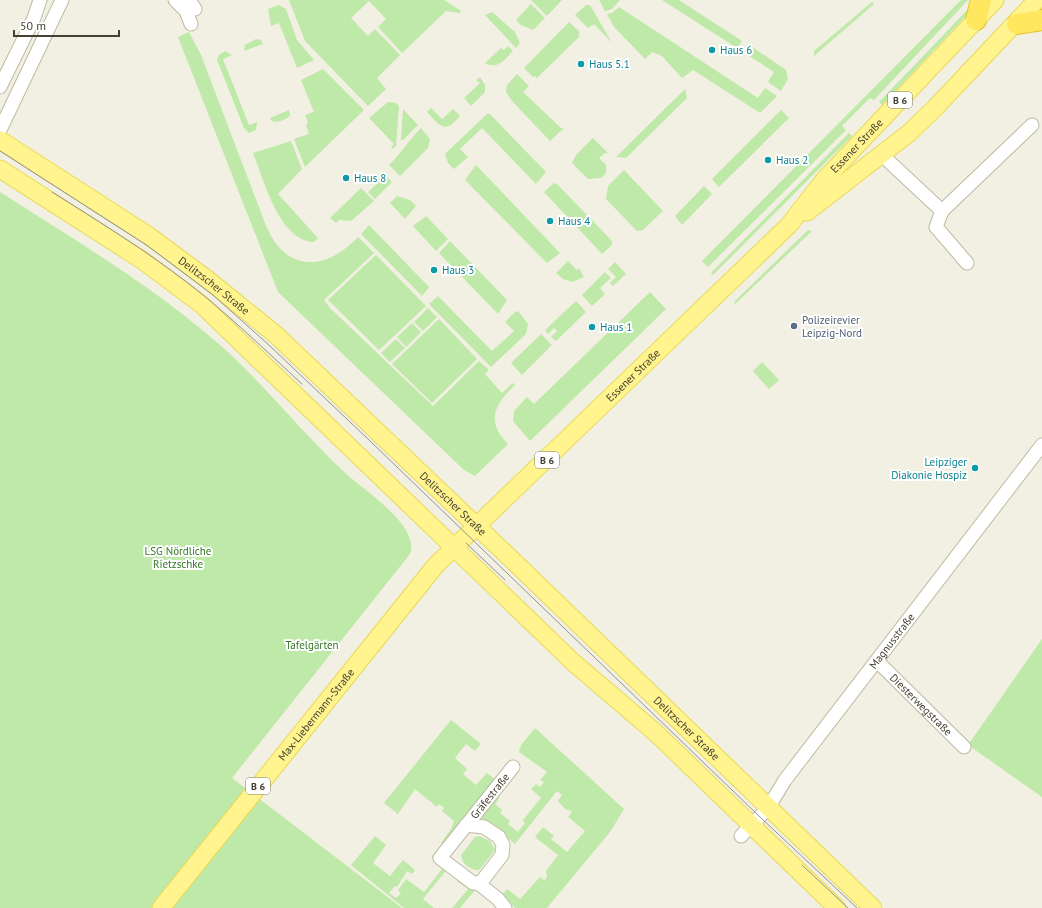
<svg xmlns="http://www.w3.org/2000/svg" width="1042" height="908" font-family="'PT Sans',sans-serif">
<rect width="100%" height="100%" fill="#f2f0e2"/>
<path fill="#bfe9a8" d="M 289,0 L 444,0 L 461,11 L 460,13 L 446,11 L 402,53 L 378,27 L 386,19 L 369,1 L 351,18 L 368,36 L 375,29 L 400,55 L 377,78 L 386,89 L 368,106 L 305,41 Z
M 531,0 L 562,0 L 547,16 Z
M 599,0 L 620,0 L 612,9 L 605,11 Z
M 662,0 L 679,0 L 742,41 L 737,48 Z
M 961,0 L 968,0 L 874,100 L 870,98 L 842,126 L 846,130 L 708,267 L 702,261 Z
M 872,2 L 874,4 L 814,56 L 814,51 Z
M 531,4 L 545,18 L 533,30 L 521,25 L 516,20 Z
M 973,4 L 966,16 L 882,105 L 879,102 Z
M 279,5 L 286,9 L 297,40 L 314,60 L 297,68 L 279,23 L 271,26 L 268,9 Z
M 586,5 L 590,5 L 612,43 L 594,24 L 588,28 L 575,15 Z
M 619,7 L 758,98 L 765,88 L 777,96 L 760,113 L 693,70 L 682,78 L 662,56 L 652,52 L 645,59 L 614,27 L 607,14 L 612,13 Z
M 492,12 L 515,32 L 520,43 L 516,48 L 485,15 Z
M 569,22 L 580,32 L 578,34 L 580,36 L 537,78 L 535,76 L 533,77 L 524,68 Z
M 189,32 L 201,55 L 265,223 C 284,272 324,273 358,237 L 374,253 L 324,300 L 330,308 L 433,406 L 479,361 L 489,370 L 485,374 L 502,393 L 513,383 L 515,385 C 495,404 485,421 508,444 L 475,476 L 464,470 L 278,292 L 178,37 Z
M 256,39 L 261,40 L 263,44 L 244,51 L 245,45 Z
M 508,46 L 513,51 C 505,59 498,70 485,63 L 501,48 L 504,50 Z
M 751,46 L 786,70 L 788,79 L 781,91 L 768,82 L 774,72 L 746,54 Z
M 225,51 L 232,55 L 223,59 L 249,125 L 257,122 L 256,130 L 249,133 L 244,128 L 217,60 L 219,55 Z
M 323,69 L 364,110 L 305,167 L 294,139 L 309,134 L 306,125 L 308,122 L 305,115 L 314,112 L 301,80 Z
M 517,74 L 529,86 L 523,92 L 561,128 L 564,128 L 550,141 L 512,101 L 506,92 L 507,85 Z
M 480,77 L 485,85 L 485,92 L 471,106 L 464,98 L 480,83 L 476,80 Z
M 685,89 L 687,98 L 626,158 L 616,157 Z
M 388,102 L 396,103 L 399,106 L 396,146 L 393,149 L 391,147 L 394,144 L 369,118 Z
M 431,108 L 442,119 L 453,109 L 460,116 L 451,125 L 445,127 L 438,124 L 427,112 Z
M 403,109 L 418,125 L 403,140 L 401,140 Z
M 289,110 L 290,115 C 287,120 278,123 272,121 L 270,118 Z
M 781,110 L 789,118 L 719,187 L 712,179 Z
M 487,114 L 490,114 L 546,172 L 536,184 L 482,128 L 460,149 L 468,157 L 454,169 L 448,163 L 445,154 Z
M 421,128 L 430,139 L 428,148 L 400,176 L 389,165 C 401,153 409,140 421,128 Z
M 849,133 L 852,136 L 713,275 L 711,273 Z
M 593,138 L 608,153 L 605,153 L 599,158 L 606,165 L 606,173 L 601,178 L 588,179 L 572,163 L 576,155 Z
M 291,141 L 302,169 L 278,194 L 318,238 L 314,242 C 279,241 264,180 253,153 Z
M 476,165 L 560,253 L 547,263 L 465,180 Z
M 624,170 L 663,211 L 643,230 L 637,231 L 606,199 L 608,186 Z
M 383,173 L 392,182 L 375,199 L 368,192 L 378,183 L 372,177 Z
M 554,183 L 557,184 L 612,241 L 612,245 L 602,254 L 544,192 Z
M 704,186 L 712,194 L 682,225 L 675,216 Z
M 361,188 L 374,201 L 351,221 L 339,220 L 336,223 L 330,218 Z
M 0,192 C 75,240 151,285 219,344 C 263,383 299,429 342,470 C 360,488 421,525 410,554 L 232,778 L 402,908 L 0,908 Z
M 397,196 L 410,200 L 416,206 L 405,219 L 390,203 Z
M 426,216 L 448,239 L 436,251 L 413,226 Z
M 369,225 L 429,287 L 422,296 L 361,234 Z
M 808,230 L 812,231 L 734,305 L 735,301 Z
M 450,241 L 507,300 L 498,314 L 439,253 Z
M 376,255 L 426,306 L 379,350 L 328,300 Z
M 568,261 L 577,270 L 579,268 L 584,277 L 572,282 L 563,279 L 556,273 Z
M 615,262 L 626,274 L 613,286 L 610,283 L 616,277 L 608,269 Z
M 605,272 L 611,278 L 600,288 L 605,294 L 592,306 L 582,295 Z
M 650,292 L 666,309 L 530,441 L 513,421 L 514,411 L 527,397 L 534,404 Z
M 438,296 L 492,351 L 514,331 L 505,322 L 515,312 L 518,311 L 528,324 L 526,334 L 491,367 L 429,304 Z
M 576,301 L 586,312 L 556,341 L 551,337 L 557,331 L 554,328 L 548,334 L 545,330 Z
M 428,308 L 437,317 L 423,331 L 414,322 Z
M 439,319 L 477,359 L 432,403 L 392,364 Z
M 412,323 L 421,332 L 406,347 L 397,337 Z
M 541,334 L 552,345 L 522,375 L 511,363 Z
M 396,339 L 405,348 L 390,362 L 381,353 Z
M 762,362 L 779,380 L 769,389 L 753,371 Z
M 1042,639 L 1042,797 L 968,745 Z
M 451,720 L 481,744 L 475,751 L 466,744 L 455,758 L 467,769 L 463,774 L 476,785 L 487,773 L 497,781 L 445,846 L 441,843 L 451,829 L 454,821 L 442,811 L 444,808 L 439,804 L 437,807 L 415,789 L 398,814 L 384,803 Z
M 535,728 L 624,809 L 610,832 L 547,908 L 515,908 L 503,894 L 507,889 L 520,899 L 540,877 L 545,881 L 547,876 L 546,871 L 558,855 L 535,837 L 543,827 L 554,836 L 551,839 L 567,852 L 585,831 L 568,817 L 572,812 L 568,809 L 566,810 L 558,801 L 562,795 L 557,791 L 515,844 L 479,816 L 497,794 L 500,797 L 495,804 L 502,810 L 500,813 L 510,821 L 508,824 L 518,832 L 525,823 L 523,820 L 541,798 L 531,789 L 536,784 L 540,787 L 544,782 L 540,780 L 547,772 L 519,752 L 521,745 Z
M 375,836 L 386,845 L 373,863 L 390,876 L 403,860 L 415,870 L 412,874 L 407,871 L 397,887 L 395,886 L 389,893 L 396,898 L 401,893 L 398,890 L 406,879 L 424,892 L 442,869 L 432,859 L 432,855 L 448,868 L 423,899 L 434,908 L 404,908 L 351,865 Z
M 479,836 L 490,841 L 495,850 L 479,870 C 470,870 462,864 461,855 L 475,837 Z
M 460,877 L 476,889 L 460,908 L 451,908 L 453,907 L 468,889 L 457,881 Z"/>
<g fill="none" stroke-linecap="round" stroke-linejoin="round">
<g stroke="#bebaa4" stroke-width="15">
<g id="minor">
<path d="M 175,0 L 186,11 L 191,24"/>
<path d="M 189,0 L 195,9"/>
<path d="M 0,87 L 34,18 L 40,0"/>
<path d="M 0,130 L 62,0"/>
<path d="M 882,155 L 942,211 L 1032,125"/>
<path d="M 942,211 L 936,227 L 967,263"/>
<path id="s1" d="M 877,661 L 964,747"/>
<path d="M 466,825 L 484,827 L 499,837 L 503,845 L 502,855 L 482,881 L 478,883 L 498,899 L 505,908"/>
<path id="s2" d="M 741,836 L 768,808 L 785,780 L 1042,445"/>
<path id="s3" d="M 478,883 L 473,883 L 440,858 L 513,767"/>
</g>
</g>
<g stroke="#e8d95a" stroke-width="19">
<g id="major">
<path id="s4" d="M 0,140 L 149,236 L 207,279 L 275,334 L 507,555 L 873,908"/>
<path d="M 0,169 L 142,260 L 202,305 L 574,663 L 656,733 L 837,908"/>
<path d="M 807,212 L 909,133 L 934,109 L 1037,0"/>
<path id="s5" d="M 161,908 L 436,565 L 789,225 L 824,180 L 995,0"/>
</g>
</g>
<g stroke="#e4c32a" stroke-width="22">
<path id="highway" d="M 976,20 L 981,0
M 1017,24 L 1042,20"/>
</g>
<use href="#minor" stroke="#fff" stroke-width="13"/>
<use href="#major" stroke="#fff48e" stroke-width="17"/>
<use href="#highway" stroke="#ffe860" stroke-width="20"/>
<path stroke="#939393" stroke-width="1" d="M 0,151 L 148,246 L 213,295 L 270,346 L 369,440 L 760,817 L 857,908
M 52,192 C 98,221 145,250 188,283 C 228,314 265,350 302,384
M 466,543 L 505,580
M 802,865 L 848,908"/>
</g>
<g fill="#0f9aa8" stroke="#fff" stroke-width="1.5">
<circle cx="712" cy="50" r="4"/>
<circle cx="581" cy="64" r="4"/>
<circle cx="768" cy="160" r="4"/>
<circle cx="346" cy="178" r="4"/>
<circle cx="550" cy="221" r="4"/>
<circle cx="434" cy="270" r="4"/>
<circle cx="592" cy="327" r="4"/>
<circle cx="975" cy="468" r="4"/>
</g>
<circle fill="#5c6f8a" stroke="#fff" stroke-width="1.5" cx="794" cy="326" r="4"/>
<g text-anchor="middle" stroke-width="4" stroke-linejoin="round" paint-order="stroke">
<g fill="#fff" stroke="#7c7970" stroke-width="1">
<rect x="888" y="92" width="24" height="16" rx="3"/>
<rect x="535" y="452" width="24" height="16" rx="3"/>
<rect x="246" y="778" width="24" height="16" rx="3"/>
</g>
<g font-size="10" font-weight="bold" fill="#444032">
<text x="900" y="104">B 6</text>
<text x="547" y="464">B 6</text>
<text x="258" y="790">B 6</text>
</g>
<g font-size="11" fill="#0d838f" stroke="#fff" text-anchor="start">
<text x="720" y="54">Haus 6</text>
<text x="589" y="68">Haus 5.1</text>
<text x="776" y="164">Haus 2</text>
<text x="354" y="182">Haus 8</text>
<text x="558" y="225">Haus 4</text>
<text x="442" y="274">Haus 3</text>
<text x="600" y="331">Haus 1</text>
<text x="967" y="466" text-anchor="end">Leipziger<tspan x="967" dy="13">Diakonie Hospiz</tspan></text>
</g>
<g font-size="11" fill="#444032" stroke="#fff">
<text dy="4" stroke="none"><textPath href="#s5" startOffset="1034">Essener Straße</textPath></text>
<text dy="4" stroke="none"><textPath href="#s4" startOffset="259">Delitzscher Straße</textPath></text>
<text dy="4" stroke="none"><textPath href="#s5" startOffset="713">Essener Straße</textPath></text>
<text dy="4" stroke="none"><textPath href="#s4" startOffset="583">Delitzscher Straße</textPath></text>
<text dy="4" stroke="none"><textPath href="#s2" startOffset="247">Magnusstraße</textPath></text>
<text dy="4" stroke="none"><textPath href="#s1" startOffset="62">Diesterwegstraße</textPath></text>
<text dy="4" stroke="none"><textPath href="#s5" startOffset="248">Max-Liebermann-Straße</textPath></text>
<text dy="4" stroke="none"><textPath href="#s4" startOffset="907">Delitzscher Straße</textPath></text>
<text dy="4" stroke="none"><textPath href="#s3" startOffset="126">Gräfestraße</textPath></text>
</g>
<g font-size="11" fill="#4e5e75" stroke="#fff" text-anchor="start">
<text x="802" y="324">Polizeirevier<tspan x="802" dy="13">Leipzig-Nord</tspan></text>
</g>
<g font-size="11" fill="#347724" stroke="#fff">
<text x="178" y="555">LSG Nördliche<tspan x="178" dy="13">Rietzschke</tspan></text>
<text x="312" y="649">Tafelgärten</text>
</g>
</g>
<path d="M14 30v6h105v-6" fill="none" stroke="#444032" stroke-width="2"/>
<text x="20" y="30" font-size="12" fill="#444032" stroke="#ffffff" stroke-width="3" paint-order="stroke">50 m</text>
</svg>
